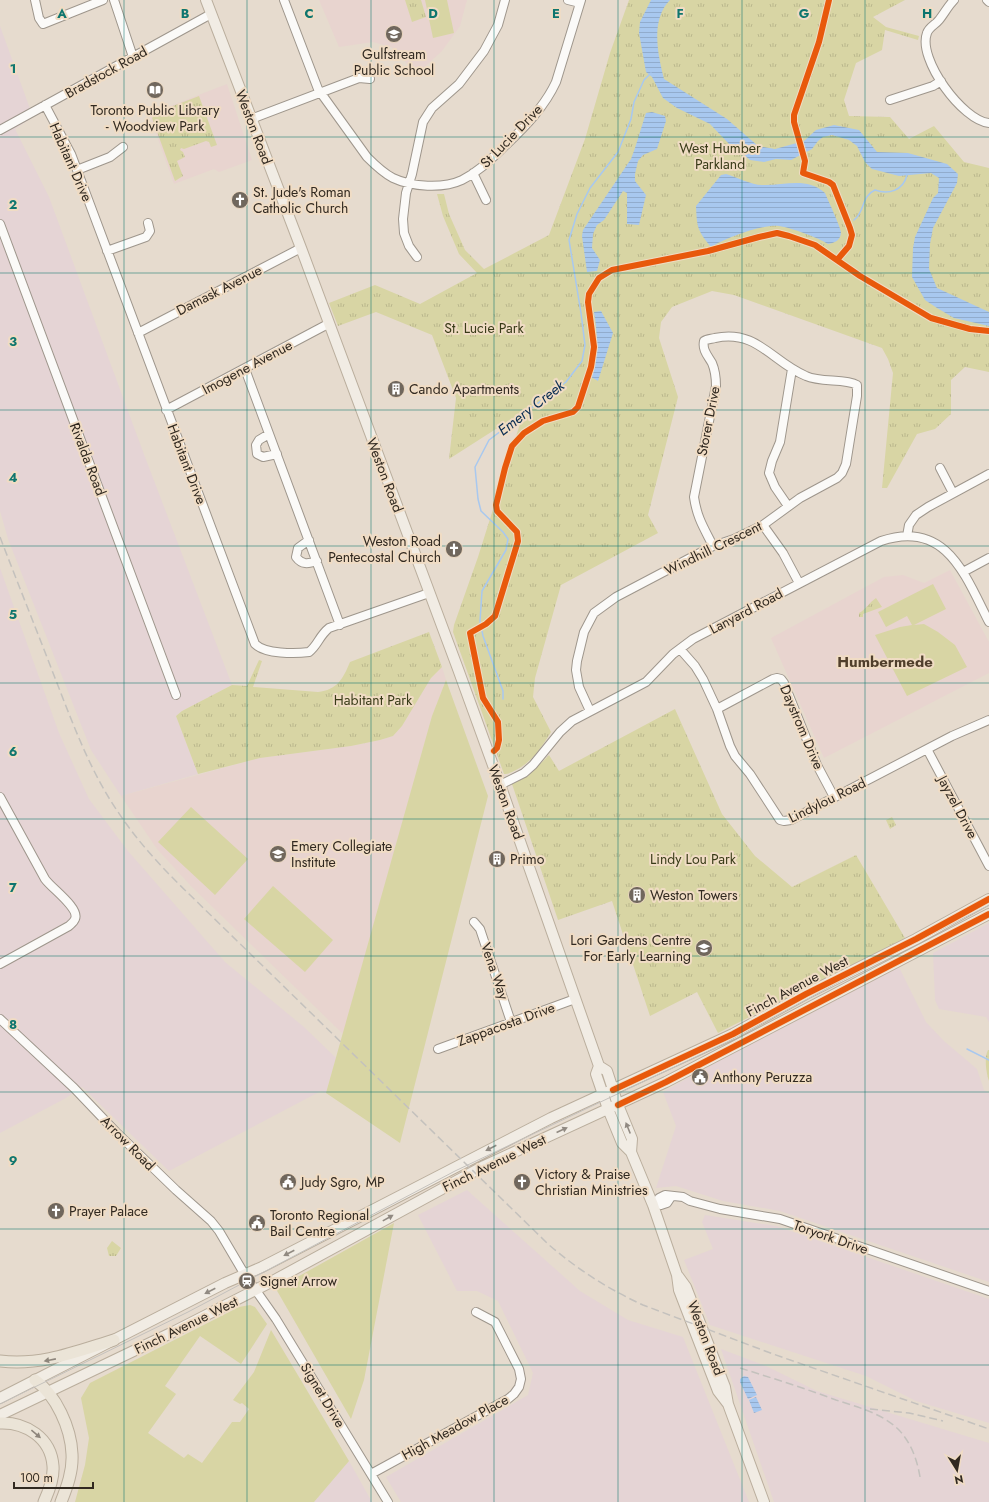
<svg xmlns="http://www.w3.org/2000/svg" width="989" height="1502" font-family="Jost,sans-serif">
<defs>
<pattern id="forest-firs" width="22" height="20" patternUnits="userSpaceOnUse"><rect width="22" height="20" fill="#d8d5a4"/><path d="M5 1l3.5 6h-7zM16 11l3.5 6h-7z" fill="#bab78d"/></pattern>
<pattern id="park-tufts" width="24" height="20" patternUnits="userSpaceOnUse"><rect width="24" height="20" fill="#d8d5a4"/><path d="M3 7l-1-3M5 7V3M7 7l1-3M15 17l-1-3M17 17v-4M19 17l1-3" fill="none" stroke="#bab78d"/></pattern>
<pattern id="water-rules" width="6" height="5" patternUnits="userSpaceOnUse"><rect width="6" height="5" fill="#a8c8ef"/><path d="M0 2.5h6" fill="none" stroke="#91accd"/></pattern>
</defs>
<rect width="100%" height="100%" fill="#e6dbce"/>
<path fill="#e5d4d5" d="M 0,26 L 33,117 L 15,129 L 49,197 L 145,457 L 232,685 L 182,711 L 176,716 L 198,774 L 121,796 L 91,750 L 8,539 L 0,511 Z
M 0,568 L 59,733 L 89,799 L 128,851 L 225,962 L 304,1027 L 336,1058 L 326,1093 L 321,1091 L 169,1171 L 82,1087 L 66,1098 L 0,1133 Z
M 989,923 L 989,1022 L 986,1017 L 939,1009 L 935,1000 L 933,953 Z
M 899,967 L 926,1022 L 944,1041 L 977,1069 L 984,1090 L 989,1093 L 989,1282 L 780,1211 L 723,1201 L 676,1186 L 656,1188 L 676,1126 L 663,1092 L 771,1032 L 783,1023 Z
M 467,1190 L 580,1291 L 628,1320 L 683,1337 L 749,1502 L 401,1502 L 386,1477 L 528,1395 L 533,1373 L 498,1301 L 477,1291 L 457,1291 L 418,1215 Z
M 705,1215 L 776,1226 L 989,1299 L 989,1423 L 916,1401 L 866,1376 L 710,1325 L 684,1260 L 713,1249 L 702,1222 Z
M 721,1349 L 766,1366 L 817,1391 L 989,1443 L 989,1502 L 774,1502 Z
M 349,1461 L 372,1502 L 314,1502 Z"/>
<path fill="#e8d4cf" d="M 319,0 L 467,0 L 460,26 L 442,51 L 417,74 L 391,47 L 373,42 L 339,47 Z
M 227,84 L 252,160 L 219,172 L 214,169 L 174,184 L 149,114 Z
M 950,570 L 989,642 L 989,673 L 824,758 L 771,638 L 884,577 L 903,575 L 924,583 Z
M 442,667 L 446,680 L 432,716 L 343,1034 L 191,886 L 157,849 L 121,796 L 260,758 L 351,746 L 380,740 L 393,736 L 402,726 L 431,678 Z"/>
<path fill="#d8d5a4" d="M 425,0 L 447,0 L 454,33 L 433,38 Z
M 933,584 L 946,609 L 914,625 L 924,624 L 938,632 L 955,645 L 967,667 L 907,696 L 875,635 L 900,627 L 912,625 L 907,616 L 886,627 L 878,612 Z
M 446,680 L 488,796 L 400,1143 L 326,1093 L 432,716 Z
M 191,807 L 248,859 L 215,895 L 158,842 Z
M 273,886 L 333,940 L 305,972 L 244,919 Z
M 394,1223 L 364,1380 L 351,1419 L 276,1289 Z
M 250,1305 L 255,1307 L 267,1324 L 241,1364 L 200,1336 L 165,1386 L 176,1394 L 148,1433 L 184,1458 L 188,1454 L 202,1463 L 232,1422 L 240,1422 L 249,1409 L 242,1403 L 240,1404 L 233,1400 L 254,1372 L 271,1330 L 349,1461 L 314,1502 L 75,1502 L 85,1465 L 89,1438 L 81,1398 L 90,1383 L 239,1307 Z"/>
<path fill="url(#forest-firs)" d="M 988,1050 L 989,1050 L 989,1081 C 986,1073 984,1057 988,1050 Z"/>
<path fill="url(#park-tufts)" d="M 405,0 L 421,0 L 426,17 L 412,22 Z
M 629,0 L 905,0 L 873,17 L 886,27 L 919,36 L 918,40 L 885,30 L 882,50 L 856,63 L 844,100 L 849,116 L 890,117 L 909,139 L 934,126 L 964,162 L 989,168 L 989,372 L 965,367 L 951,380 L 951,414 L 935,429 L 917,434 L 887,488 L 882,488 L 893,373 L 888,359 L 882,348 L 734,295 L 712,291 L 672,307 L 661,322 L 659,338 L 678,397 L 648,515 L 658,533 L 561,585 L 535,678 L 533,697 L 551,732 C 541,748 533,761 516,770 C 512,772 509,774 504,774 L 453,632 L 454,625 L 478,557 L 524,411 L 449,459 L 456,398 L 432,335 L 376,312 L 338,326 L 329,303 L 375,285 L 420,304 L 477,273 L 459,254 L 443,216 L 437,194 L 444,194 L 449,214 L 465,250 L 484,269 L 549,235 L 585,139 L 610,53 Z
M 199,96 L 217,145 L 211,147 L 209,142 L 206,141 L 184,149 L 181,148 L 180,150 L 183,152 L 185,157 L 177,161 L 183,176 L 175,181 L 152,118 L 157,112 Z
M 876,598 L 882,607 L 863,614 L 863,617 L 859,617 L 859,613 C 865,610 870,602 876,598 Z
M 429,632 L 442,667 L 431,678 L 402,726 L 393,736 L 380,740 L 351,746 L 260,758 L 198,774 L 176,716 L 182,711 L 232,685 L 247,686 L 259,660 L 262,661 L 253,687 L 318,692 C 337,690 343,679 350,662 Z
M 675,709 L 722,814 L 755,856 L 792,887 L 856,855 L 905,938 L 718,1033 L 697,992 L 650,1016 L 612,901 L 558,920 L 512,784 L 528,776 L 549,755 L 559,771 Z
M 892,817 L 896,825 L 890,829 L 886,820 Z
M 112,1241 L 121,1248 L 116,1256 L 109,1256 L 107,1248 Z"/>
<path fill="url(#water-rules)" d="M 651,0 L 670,0 C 650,20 658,55 664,79 L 727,119 L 758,146 L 775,149 L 804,141 L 816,130 L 834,125 L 859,130 L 877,152 L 908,153 L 947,164 L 958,174 L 957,183 L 933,228 L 930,244 L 929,269 L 937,288 L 989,312 L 989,326 L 954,318 L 937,308 L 925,300 L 912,277 L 913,248 L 915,237 L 933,198 L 938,193 L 939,178 L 931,173 L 899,176 L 872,169 L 865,162 L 857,146 L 849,140 L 832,135 L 823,137 L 818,141 L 812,149 L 791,160 L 776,159 L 764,162 L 750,160 L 742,153 L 730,145 L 710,124 L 677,108 L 663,98 L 652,77 L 646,72 L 639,33 L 640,22 Z
M 652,112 L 665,116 L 666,121 L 657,149 L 643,155 L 638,161 L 635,174 L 635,181 L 646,195 L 639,225 L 627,224 L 627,193 L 623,191 L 604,220 L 597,225 L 593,234 L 592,248 L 600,260 L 597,271 L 587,272 L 582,236 L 583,230 L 631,159 L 635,148 L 645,116 L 646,113 Z
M 726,174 C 736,177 752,185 762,185 C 784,186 806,176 825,193 C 828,200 840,226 841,232 C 841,240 835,243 828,244 C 817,237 792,228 779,226 C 762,224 726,238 711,247 C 697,230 697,227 696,206 L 721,175 Z
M 601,311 L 613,333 L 598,381 L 591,377 C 598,354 598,336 594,312 Z
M 744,1376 L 748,1377 L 757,1395 L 748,1399 L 740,1382 L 740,1379 Z
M 756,1397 L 762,1410 L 754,1413 L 749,1400 Z"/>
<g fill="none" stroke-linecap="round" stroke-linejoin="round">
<path stroke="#a8c8ef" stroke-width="1.5" d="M 854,220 C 865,212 861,196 875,190 C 888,195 903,191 907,175
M 503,699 L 503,691 L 483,636 L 480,621 L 482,591 L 506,550 L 508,539 L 503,532 L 481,511 L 478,499 L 475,467 L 489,440 L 566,382 L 582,361 L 585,345 L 581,313 L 569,240 L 577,214 L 590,188 L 618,152 L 631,119 L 634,102 L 644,80 L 651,73
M 967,1049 L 989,1060"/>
<g stroke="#9e968c" stroke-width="10">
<path id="minor" d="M 35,0 L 39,18 L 43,24 L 103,0
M 114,0 L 133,57
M 284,0 L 318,89 L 367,157 C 375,165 383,173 393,178 C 412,187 443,189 462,180 C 480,171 493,157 507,144 C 526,126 545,106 556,82 L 581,0
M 568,0 L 580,3
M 954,0 C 948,6 944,14 939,20 C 935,25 929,27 927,33 C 917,59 963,121 989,123
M 987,0 L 989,2
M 890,100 L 933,86 L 941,81
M 45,105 L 71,154 L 255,644 C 265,654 295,654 309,652 C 318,645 319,636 329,628 L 429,593
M 251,119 L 359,78 L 370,79
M 0,130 L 211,14
M 77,170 L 110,157 L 123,147
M 473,173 L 486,200
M 0,224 L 176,695
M 107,251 L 146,237 L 150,231 L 148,223
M 417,257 L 409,246 L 404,233 L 403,219 L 406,193 L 412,174 L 423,122 L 432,108 L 459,84 L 484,51 L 498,25 L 505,0
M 138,333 L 301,248
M 245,369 L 340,625
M 166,410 L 328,324
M 269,434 L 259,440 L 256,445 L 257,454 L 263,457 L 277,454
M 940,468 L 953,493
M 788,506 L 775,487 L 769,473 L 772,461 L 780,442 L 792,369
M 763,525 L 783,553 L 799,583
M 907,536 L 909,525 L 916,515 L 928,507 L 989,474
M 309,540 L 298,548 L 296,557 C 302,565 308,564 317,561
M 963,572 L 989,558
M 680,649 L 695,666 L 703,679 L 717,709 L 730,746 L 735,756 L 750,774 L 780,820 L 784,821 L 791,820 L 952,736 L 989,720
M 717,709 L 773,679 L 777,678 L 781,679 L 784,683 L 817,765 L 834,797
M 590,711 L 579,687 L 576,670 L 577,661 L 584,632 L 594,613 L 616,597 L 713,546 L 734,539 L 763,525 L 800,498 L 837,478 L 842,473 L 846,464 L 857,396 L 857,385 C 845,378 821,383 806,376 C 772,362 757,329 715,338 C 711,339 707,339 704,341 C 702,350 708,356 712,363 C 715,370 716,378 716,386 L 694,497 C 697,518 704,528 713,546
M 927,749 L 989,866
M 500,785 L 524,773 L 533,765 L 560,732 L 572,721 L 646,682 L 673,654 L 693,639 L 881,541 C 946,519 965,575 989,622
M 0,797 L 45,879 C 51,888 80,908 75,919 C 74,922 71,924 69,926 L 0,964
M 474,922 L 480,929 L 511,1022
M 0,1019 L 74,1088 L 116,1132 L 176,1190 L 211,1221 L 219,1231 L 245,1275 L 276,1319 L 388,1502
M 438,1049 L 575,999
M 671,1197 L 667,1203 L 661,1205 L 656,1203 L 659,1198 L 665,1195 L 683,1197 L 690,1201 L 720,1209 L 780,1219 L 989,1291
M 371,1474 L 508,1399 L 514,1394 L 519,1387 L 521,1379 L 519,1369 L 495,1322 L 476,1312"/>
</g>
<g stroke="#baae9d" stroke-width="12">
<path id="major" d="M 206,0 L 301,248 L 458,669 L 502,790 L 599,1066 L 596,1074 L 608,1109 L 622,1143 L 631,1152 L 653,1205 L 677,1275 L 679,1290 L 718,1391 L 728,1404
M 599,1066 L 607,1071 L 618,1105 L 632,1139 L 631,1152
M 678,1276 L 686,1287 L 725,1387 L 728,1404 L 764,1502
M 0,1398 L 225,1283 L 262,1267 L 551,1118 L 733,1034 L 806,994 L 916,939 L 989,899
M 0,1415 L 173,1332 L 271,1282 L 484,1166 L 666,1082 L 989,914"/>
</g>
<g stroke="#baae9d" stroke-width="13">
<path id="highway" d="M 0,1361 C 41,1366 75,1352 114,1340
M 35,1380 C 56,1395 71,1428 72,1454 C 73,1471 67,1487 61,1502
M 0,1423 C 26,1422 51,1438 53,1466 C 54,1478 49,1491 44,1502"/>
</g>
<use href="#minor" stroke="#fbfaf8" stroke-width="8"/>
<use href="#major" stroke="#f1ece4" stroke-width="10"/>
<use href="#highway" stroke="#ebe4d7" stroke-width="11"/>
<path stroke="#c4c1bd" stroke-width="1" d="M 0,1404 L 188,1312 L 455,1171 L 727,1042 L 837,983 L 989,905"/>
<path stroke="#c4c1bd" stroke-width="1.5" stroke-dasharray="8 4" stroke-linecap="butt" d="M 0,537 C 18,584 37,631 55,678 C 73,724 90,771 118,812 C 138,842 163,869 189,894 L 548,1244 C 577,1269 608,1289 643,1305 L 773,1354 L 989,1429
M 740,1368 C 772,1378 804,1388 836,1400 C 857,1407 882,1413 899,1430 C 911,1443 917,1459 920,1477
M 870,1409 L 909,1413 L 943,1421"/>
<g stroke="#f0dcc4" stroke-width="8">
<path id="cycleway" d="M 829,0 L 819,42 L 794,115 L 794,122 L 805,161 L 803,173 L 829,182 L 833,185 L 850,228 L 852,235 L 849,246 L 837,260
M 494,751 L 497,748 L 499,740 L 498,722 L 483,698 L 470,633 L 486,624 L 495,616 L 518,541 L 517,532 L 497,511 L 496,505 L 505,468 L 512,446 L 524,433 L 543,421 L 573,412 L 578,407 L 591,367 L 594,347 L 588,302 L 589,294 L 599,278 L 612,270 L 708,251 L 759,237 L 777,233 L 789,236 L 815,245 L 860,276 L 931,318 L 970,329 L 989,331
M 613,1090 L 733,1034 L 806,994 L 916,939 L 989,899
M 618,1105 L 666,1082 L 989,914"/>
</g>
<use href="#cycleway" stroke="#e8590c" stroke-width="6"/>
</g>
<defs><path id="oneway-solid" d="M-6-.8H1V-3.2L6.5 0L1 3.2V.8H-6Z"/></defs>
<g fill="#918a82">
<use href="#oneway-solid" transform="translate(628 1128) rotate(-112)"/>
<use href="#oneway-solid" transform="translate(562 1130) rotate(-25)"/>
<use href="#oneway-solid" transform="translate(491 1148) rotate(153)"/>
<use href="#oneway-solid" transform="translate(388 1218) rotate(-29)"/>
<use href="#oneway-solid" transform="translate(289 1253) rotate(153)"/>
<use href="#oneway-solid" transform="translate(210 1291) rotate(153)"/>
</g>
<g fill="#8e867c">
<use href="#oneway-solid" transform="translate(50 1360) rotate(169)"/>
<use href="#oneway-solid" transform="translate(36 1434) rotate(40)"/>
</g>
<path fill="none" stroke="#0f766e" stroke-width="1" stroke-opacity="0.55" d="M 124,0 L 124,1502M 247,0 L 247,1502M 371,0 L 371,1502M 494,0 L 494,1502M 618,0 L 618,1502M 742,0 L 742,1502M 865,0 L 865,1502M 0,137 L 989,137M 0,273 L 989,273M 0,410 L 989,410M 0,546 L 989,546M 0,683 L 989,683M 0,819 L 989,819M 0,956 L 989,956M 0,1092 L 989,1092M 0,1229 L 989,1229M 0,1365 L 989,1365"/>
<defs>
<g id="school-disc" transform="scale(0.9)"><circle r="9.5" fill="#70675d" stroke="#f0dcc4"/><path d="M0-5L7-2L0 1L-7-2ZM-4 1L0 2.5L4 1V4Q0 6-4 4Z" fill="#fff"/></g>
<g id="library-disc" transform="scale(0.9)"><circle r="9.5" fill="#70675d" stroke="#f0dcc4"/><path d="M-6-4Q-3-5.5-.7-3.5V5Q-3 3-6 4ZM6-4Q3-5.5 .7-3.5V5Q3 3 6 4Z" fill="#fff"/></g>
<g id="church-disc" transform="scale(0.9)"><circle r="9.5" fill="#70675d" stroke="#f0dcc4"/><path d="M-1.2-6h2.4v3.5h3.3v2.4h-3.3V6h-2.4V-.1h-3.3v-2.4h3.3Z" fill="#fff"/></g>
<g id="building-disc" transform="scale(0.9)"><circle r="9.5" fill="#70675d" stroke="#f0dcc4"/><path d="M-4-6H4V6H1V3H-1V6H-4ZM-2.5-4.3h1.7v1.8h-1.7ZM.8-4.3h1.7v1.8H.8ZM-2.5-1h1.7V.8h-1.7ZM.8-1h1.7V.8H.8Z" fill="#fff"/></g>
<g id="civic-disc" transform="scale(0.9)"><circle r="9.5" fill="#70675d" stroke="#f0dcc4"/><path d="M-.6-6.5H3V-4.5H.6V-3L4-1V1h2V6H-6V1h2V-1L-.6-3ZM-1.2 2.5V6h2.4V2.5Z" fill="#fff"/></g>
<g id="station-disc" transform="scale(0.9)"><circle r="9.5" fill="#70675d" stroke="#f0dcc4"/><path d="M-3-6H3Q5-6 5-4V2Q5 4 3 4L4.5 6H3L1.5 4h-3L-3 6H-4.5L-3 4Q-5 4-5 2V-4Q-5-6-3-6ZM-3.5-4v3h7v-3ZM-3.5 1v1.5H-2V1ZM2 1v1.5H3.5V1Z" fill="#fff"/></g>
</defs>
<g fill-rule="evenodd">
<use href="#school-disc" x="394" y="34"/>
<use href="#library-disc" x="155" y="90"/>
<use href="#church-disc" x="240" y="200"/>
<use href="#building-disc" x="396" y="389"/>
<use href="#church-disc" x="454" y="549"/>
<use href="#school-disc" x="278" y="854"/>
<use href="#building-disc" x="497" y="859"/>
<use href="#building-disc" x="637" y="895"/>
<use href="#school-disc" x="704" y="948"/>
<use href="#civic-disc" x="700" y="1077"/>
<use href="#civic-disc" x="288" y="1182"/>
<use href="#church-disc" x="522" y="1182"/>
<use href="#church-disc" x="56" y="1211"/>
<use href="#civic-disc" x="257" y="1223"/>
<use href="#station-disc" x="247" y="1281"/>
</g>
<g text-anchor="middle" stroke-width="4" stroke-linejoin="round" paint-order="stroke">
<g font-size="14" fill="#312920" stroke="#f0dcc4" text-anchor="start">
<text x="394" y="59" text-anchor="middle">Gulfstream<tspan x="394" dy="16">Public School</tspan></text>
<text x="155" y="115" text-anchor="middle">Toronto Public Library<tspan x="155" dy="16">- Woodview Park</tspan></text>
<text x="253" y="197">St. Jude's Roman<tspan x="253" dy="16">Catholic Church</tspan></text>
<text x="409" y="394">Cando Apartments</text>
<text x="441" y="546" text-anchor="end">Weston Road<tspan x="441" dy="16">Pentecostal Church</tspan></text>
<text x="291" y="851">Emery Collegiate<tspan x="291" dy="16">Institute</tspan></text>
<text x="510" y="864">Primo</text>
<text x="650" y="900">Weston Towers</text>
<text x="691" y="945" text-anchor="end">Lori Gardens Centre<tspan x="691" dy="16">For Early Learning</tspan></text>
<text x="713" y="1082">Anthony Peruzza</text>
<text x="535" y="1179">Victory &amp; Praise<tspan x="535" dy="16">Christian Ministries</tspan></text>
<text x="301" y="1187">Judy Sgro, MP</text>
<text x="69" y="1216">Prayer Palace</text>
<text x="270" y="1220">Toronto Regional<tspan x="270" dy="16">Bail Centre</tspan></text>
<text x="260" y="1286">Signet Arrow</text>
</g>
<g font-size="14" fill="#312920" stroke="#f0dcc4">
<text transform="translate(106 72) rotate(-29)" y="5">Bradstock Road</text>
<text transform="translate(254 127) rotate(69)" y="5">Weston Road</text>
<text transform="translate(511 136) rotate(-46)" y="5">St Lucie Drive</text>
<text transform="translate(71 162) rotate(66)" y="5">Habitant Drive</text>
<text transform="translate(219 290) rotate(-27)" y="5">Damask Avenue</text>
<text transform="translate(247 367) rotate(-28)" y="5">Imogene Avenue</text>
<text transform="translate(708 421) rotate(-79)" y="5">Storer Drive</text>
<text transform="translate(88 459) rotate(69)" y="5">Rivalda Road</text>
<text transform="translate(187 464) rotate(69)" y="5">Habitant Drive</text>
<text transform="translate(385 475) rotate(69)" y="5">Weston Road</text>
<text transform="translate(713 548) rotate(-26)" y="5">Windhill Crescent</text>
<text transform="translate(746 611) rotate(-28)" y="5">Lanyard Road</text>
<text transform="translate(802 727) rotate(67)" y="5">Daystrom Drive</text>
<text transform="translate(827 800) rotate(-26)" y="5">Lindylou Road</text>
<text transform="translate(506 802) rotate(70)" y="5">Weston Road</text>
<text transform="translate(958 807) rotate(62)" y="5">Jayzel Drive</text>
<text transform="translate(495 971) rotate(71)" y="5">Vena Way</text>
<text transform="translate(797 986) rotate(-28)" y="5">Finch Avenue West</text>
<text transform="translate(506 1024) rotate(-20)" y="5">Zappacosta Drive</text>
<text transform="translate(128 1143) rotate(45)" y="5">Arrow Road</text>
<text transform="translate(494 1163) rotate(-26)" y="5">Finch Avenue West</text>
<text transform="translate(831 1237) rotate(19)" y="5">Toryork Drive</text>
<text transform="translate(186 1325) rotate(-26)" y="5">Finch Avenue West</text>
<text transform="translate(706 1338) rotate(69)" y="5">Weston Road</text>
<text transform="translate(323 1395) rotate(59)" y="5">Signet Drive</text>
<text transform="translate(455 1427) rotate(-29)" y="5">High Meadow Place</text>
</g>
<g font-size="14" fill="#393b18" stroke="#f0dcc4">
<text x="720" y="153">West Humber<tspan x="720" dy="16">Parkland</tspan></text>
<text x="484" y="333">St. Lucie Park</text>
<text x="373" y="705">Habitant Park</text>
<text x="693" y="864">Lindy Lou Park</text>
</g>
<g font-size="15" font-style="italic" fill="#082c52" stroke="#f0dcc4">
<text transform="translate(531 408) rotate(-38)" y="5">Emery Creek</text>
</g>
<g font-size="15" font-weight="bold" fill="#503f2c" stroke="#f0dcc4">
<text x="885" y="667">Humbermede</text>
</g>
</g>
<g font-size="13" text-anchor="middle" font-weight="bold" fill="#0f766e" stroke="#f0dcc4" stroke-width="4" stroke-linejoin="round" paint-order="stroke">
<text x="62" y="18">A</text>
<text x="185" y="18">B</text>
<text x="309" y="18">C</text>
<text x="433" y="18">D</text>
<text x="556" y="18">E</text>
<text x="680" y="18">F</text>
<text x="804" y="18">G</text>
<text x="927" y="18">H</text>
<text x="13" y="73">1</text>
<text x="13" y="209">2</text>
<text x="13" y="346">3</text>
<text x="13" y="482">4</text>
<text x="13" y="619">5</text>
<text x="13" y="756">6</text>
<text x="13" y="892">7</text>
<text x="13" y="1029">8</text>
<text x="13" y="1165">9</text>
</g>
<g transform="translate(957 1470) rotate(169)" stroke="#f0dcc4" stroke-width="3" paint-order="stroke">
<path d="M0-3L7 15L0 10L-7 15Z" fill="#312920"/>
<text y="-6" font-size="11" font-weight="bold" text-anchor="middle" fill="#312920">N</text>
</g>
<path d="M14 1482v6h79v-6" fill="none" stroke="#312920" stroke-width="2"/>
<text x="20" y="1482" font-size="12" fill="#312920" stroke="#f0dcc4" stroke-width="3" paint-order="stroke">100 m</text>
</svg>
